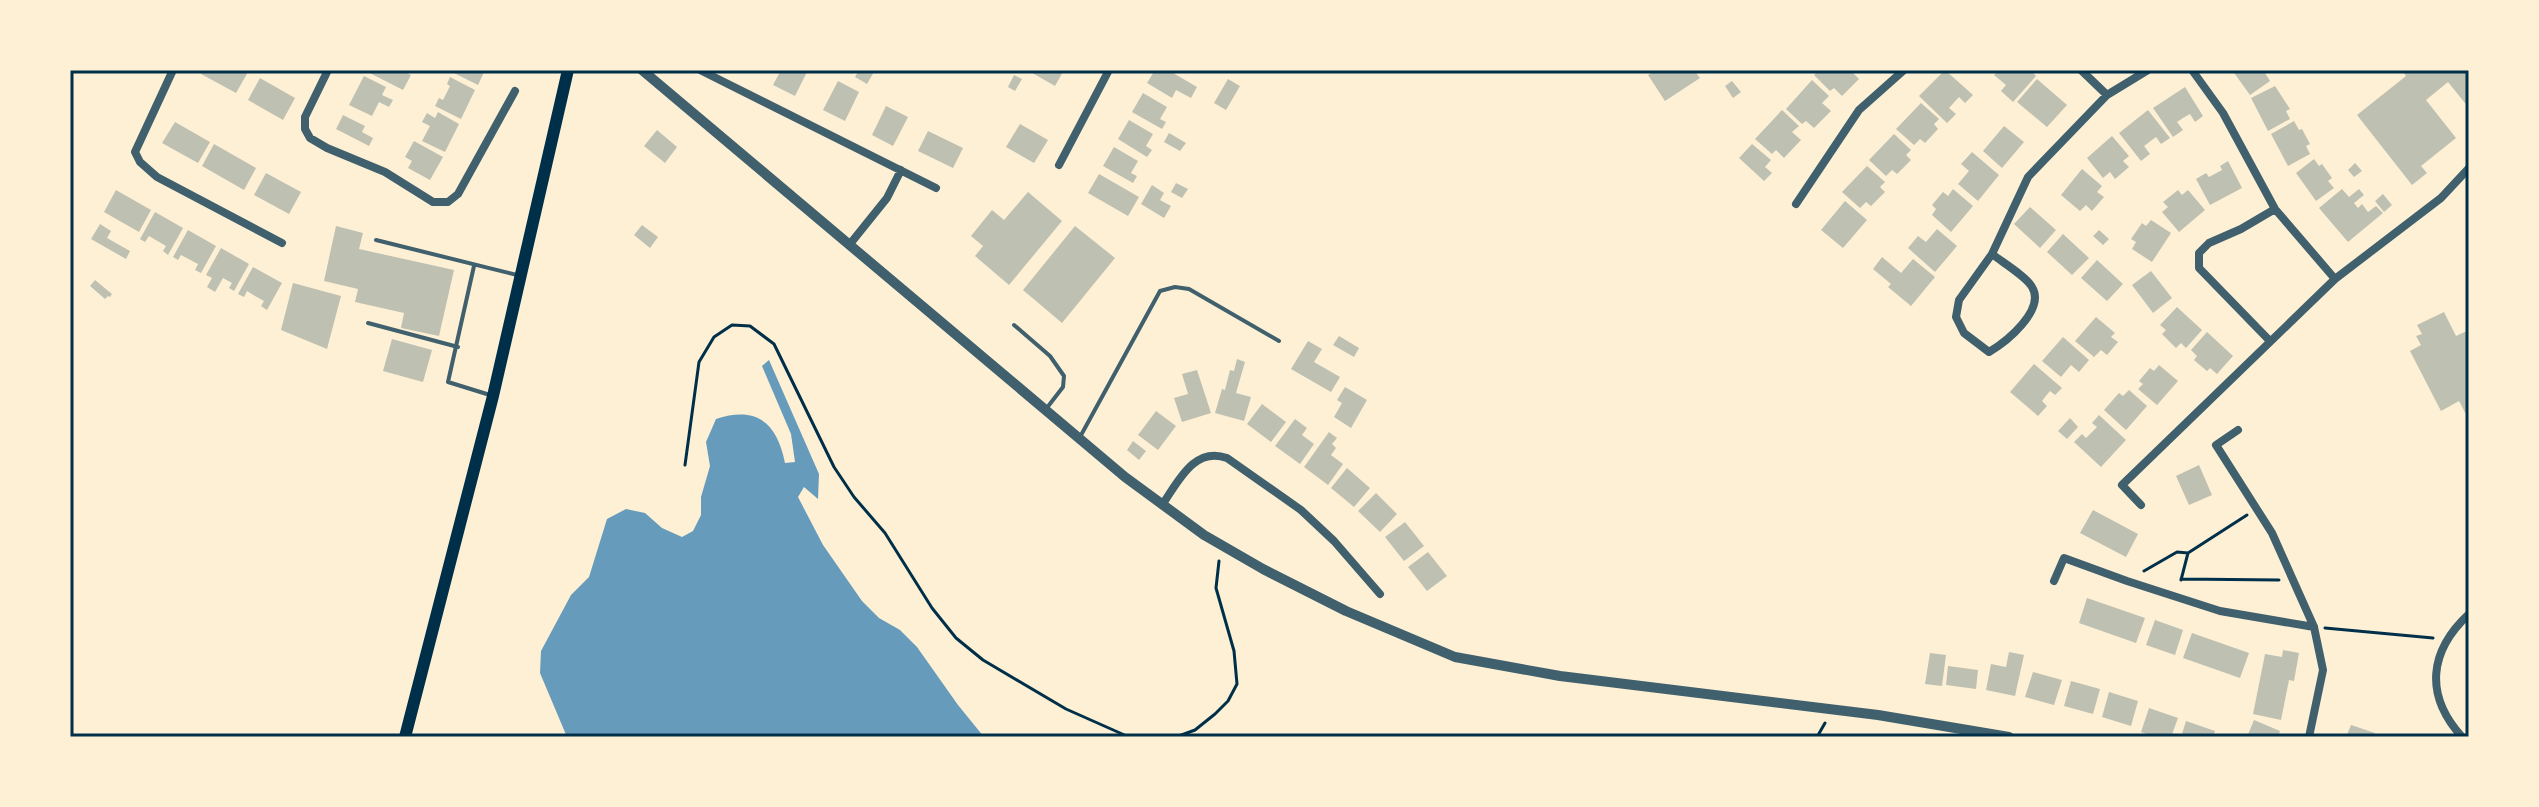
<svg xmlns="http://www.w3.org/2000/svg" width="2539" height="807" font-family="Ubuntu,sans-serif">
<rect width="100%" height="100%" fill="#fdf0d5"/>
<path fill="#669bbc" d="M 769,360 L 819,474 L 818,499 L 804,487 L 798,497 L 823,545 L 862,601 L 879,618 L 900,630 L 917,647 L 958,705 L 984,737 L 567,737 L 540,673 L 541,651 L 571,595 L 589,577 L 607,519 L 626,509 L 645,513 L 662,528 L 682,537 L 693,531 L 701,515 L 701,497 L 710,466 L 706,442 L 716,419 C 756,406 777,422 785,463 L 795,462 L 791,434 L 762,366 Z"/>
<path fill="#bec0b2" d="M 203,70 L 244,70 L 248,72 L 236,93 L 201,74 Z
M 364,70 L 400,70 L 411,75 L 403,90 Z
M 454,70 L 485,70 L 478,85 L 452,72 Z
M 781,70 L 808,70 L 795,96 L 773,85 Z
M 859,70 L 875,70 L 867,84 L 855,77 Z
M 1027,70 L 1064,70 L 1055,86 Z
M 1155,70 L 1168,70 L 1197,87 L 1191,98 L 1176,90 L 1172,98 L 1147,83 Z
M 1656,70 L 1694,70 L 1700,78 L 1665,101 L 1648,75 Z
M 1820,70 L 1850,70 L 1859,79 L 1842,96 L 1834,88 L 1830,91 L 1814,75 Z
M 1945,70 L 1973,95 L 1965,103 L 1959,97 L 1949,108 L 1956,114 L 1947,123 L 1919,96 Z
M 1999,70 L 2030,70 L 2036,76 L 2013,102 L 2001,91 L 2006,85 L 1994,75 Z
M 2232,70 L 2270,70 L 2265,73 L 2270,81 L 2250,95 Z
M 2402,70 L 2469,70 L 2469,108 L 2448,82 L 2426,100 L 2456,138 L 2421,166 L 2427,173 L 2412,185 L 2357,115 L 2406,76 Z
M 1014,75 L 1022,79 L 1015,91 L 1008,87 Z
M 364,76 L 386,87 L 382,95 L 393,100 L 389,107 L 379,102 L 372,116 L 349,105 Z
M 450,77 L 475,90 L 461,119 L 435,106 L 439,98 L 443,100 L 450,86 L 447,84 Z
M 260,78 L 295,98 L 283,120 L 248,100 Z
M 1228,79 L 1240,86 L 1226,110 L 1214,103 Z
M 2037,79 L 2067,105 L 2047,127 L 2017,102 Z
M 1812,80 L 1829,96 L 1822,103 L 1831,111 L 1814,128 L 1806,121 L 1802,124 L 1786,109 Z
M 838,81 L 859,92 L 845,121 L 823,110 Z
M 1732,81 L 1741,92 L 1733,98 L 1725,86 Z
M 2275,86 L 2290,109 L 2286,111 L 2290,119 L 2268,131 L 2251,98 Z
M 2185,87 L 2203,116 L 2195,122 L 2190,114 L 2183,118 L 2177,122 L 2183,130 L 2173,137 L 2153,108 Z
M 1143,93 L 1167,107 L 1160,119 L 1166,122 L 1162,129 L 1132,112 Z
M 1921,103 L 1939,119 L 1934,124 L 1938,129 L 1925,143 L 1920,139 L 1914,145 L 1896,129 Z
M 886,106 L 908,117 L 893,146 L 872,135 Z
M 1782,110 L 1799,126 L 1792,132 L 1801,140 L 1784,158 L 1776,150 L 1772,154 L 1755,139 Z
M 2148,110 L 2170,138 L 2161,144 L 2156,137 L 2144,146 L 2150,154 L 2141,161 L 2119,133 Z
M 438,112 L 459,124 L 445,152 L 422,141 L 430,126 L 422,122 L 427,113 L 435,118 Z
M 343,115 L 365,126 L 362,132 L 373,138 L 369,146 L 336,129 Z
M 1129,120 L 1153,134 L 1146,146 L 1152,150 L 1147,157 L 1118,139 Z
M 2294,121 L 2299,130 L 2302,129 L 2310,144 L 2306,146 L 2310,154 L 2288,166 L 2271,134 Z
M 175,122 L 210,142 L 198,163 L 162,143 Z
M 1020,124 L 1048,140 L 1034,163 L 1006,147 Z
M 2004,126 L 2024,142 L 2002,168 L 1983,151 Z
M 657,130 L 677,147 L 665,163 L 644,146 Z
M 928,131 L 963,148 L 953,168 L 918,151 Z
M 1169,133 L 1186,143 L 1180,151 L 1164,142 Z
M 1894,134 L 1911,150 L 1906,155 L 1911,160 L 1897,174 L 1892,170 L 1886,176 L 1869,160 Z
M 2112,136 L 2129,156 L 2123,161 L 2129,167 L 2115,179 L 2110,172 L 2103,178 L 2087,158 Z
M 414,141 L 443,157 L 430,180 L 408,168 L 412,161 L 405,157 Z
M 214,144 L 256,168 L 244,190 L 202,166 Z
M 1752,144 L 1771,160 L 1765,167 L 1772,173 L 1764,181 L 1739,158 Z
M 1114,147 L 1138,161 L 1131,173 L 1137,176 L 1133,183 L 1103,166 Z
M 1972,152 L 1999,175 L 1978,201 L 1958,184 L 1969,171 L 1961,164 Z
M 2314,159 L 2319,166 L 2322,164 L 2332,178 L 2328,181 L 2334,188 L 2316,201 L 2296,173 Z
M 2228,161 L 2242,188 L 2210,205 L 2196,179 L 2206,173 L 2209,177 L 2222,170 L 2220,166 Z
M 2355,163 L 2362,171 L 2354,177 L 2348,170 Z
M 1867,166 L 1885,182 L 1880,187 L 1885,192 L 1871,206 L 1866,202 L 1860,208 L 1842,192 Z
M 2082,169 L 2102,186 L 2097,192 L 2104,197 L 2092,211 L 2086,205 L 2080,211 L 2061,195 Z
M 266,173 L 301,192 L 289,214 L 254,195 Z
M 1099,174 L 1139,197 L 1128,216 L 1088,193 Z
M 1176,183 L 1188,189 L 1182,198 L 1171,192 Z
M 1152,185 L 1164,193 L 1160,200 L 1171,206 L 1164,218 L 1141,204 Z
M 1953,189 L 1973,206 L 1951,232 L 1932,215 L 1936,209 L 1932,205 L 1943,192 L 1948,196 Z
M 2342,189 L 2349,197 L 2359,189 L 2364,195 L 2354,203 L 2358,208 L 2362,204 L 2368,212 L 2376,206 L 2383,213 L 2348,242 L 2319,208 Z
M 116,190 L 151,210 L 139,232 L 104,212 Z
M 2178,190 L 2182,195 L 2188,190 L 2205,210 L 2179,232 L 2162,212 L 2168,207 L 2163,202 Z
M 1028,192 L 1062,221 L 1009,285 L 975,256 L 983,246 L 971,236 L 992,210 L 1004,220 Z
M 2383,194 L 2392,205 L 2384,212 L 2375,201 Z
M 1845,201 L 1867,220 L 1843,248 L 1821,230 Z
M 2030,207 L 2056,230 L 2040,248 L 2014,224 Z
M 155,212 L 183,228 L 168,255 L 163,251 L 166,246 L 149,236 L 145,242 L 140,239 Z
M 2151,220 L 2171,233 L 2152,262 L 2132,249 L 2136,242 L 2131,239 L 2142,223 L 2146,226 Z
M 100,224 L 111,231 L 107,238 L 130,251 L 126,259 L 91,239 Z
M 642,225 L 658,237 L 650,248 L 634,235 Z
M 336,226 L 363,233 L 359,249 L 454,270 L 439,336 L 401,328 L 404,313 L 355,302 L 358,289 L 324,281 Z
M 1075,226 L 1115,258 L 1062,323 L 1023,290 Z
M 1937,229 L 1957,246 L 1935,272 L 1908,248 L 1918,236 L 1926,242 Z
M 188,230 L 216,246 L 201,273 L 195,270 L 198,264 L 181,255 L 178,260 L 173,257 Z
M 2099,230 L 2109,239 L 2103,245 L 2093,236 Z
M 2063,234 L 2089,258 L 2072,275 L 2047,252 Z
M 221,248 L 249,264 L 234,291 L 229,288 L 232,283 L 223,278 L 215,292 L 207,287 L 212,278 L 206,275 Z
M 1882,257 L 1901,273 L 1913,259 L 1935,277 L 1911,306 L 1888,287 L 1891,284 L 1873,269 Z
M 2097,260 L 2123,284 L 2107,301 L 2081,278 Z
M 253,267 L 282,283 L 267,310 L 261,306 L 264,301 L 255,296 L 247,291 L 244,297 L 238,294 Z
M 2151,271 L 2172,298 L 2153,313 L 2132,285 Z
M 95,280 L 112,294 L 110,297 L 108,296 L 105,299 L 90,286 Z
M 293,283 L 341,296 L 327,349 L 281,330 Z
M 2177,307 L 2202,330 L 2186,348 L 2181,343 L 2176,348 L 2162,334 L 2166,330 L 2160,325 Z
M 2444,312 L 2456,336 L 2469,330 L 2469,420 L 2459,401 L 2441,411 L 2410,351 L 2421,345 L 2416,336 L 2422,334 L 2417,325 Z
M 2096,317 L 2115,333 L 2111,337 L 2118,342 L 2107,355 L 2101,350 L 2094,357 L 2075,341 Z
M 2207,332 L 2233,356 L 2217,374 L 2210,368 L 2207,371 L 2201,366 L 2194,360 L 2197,356 L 2191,350 Z
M 1339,336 L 1359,348 L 1354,357 L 1333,345 Z
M 2063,337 L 2089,360 L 2079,372 L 2071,365 L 2061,377 L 2042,361 Z
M 392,339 L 432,350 L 423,382 L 383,371 Z
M 1308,341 L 1322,349 L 1314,362 L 1340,377 L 1331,392 L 1291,369 Z
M 1237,359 L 1245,362 L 1236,393 L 1251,397 L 1244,421 L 1215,413 L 1222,389 L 1225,390 L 1230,370 L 1234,371 Z
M 2034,364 L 2062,388 L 2055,395 L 2050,391 L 2045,397 L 2042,401 L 2047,406 L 2038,416 L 2010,392 Z
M 2159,365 L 2178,381 L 2157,405 L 2138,389 L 2143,384 L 2139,381 L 2150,368 L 2154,371 Z
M 1197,370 L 1211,413 L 1182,422 L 1174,398 L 1188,394 L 1182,374 Z
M 1345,387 L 1367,400 L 1351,428 L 1334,417 L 1342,403 L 1337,400 Z
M 2129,390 L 2147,406 L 2126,430 L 2104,410 L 2119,393 L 2123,396 Z
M 1262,404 L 1286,422 L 1271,442 L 1247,424 Z
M 1156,411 L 1176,426 L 1158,450 L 1138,435 Z
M 2099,415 L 2126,440 L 2101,467 L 2074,442 L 2082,434 L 2086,438 L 2097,427 L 2092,423 Z
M 2070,418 L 2078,427 L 2067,439 L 2058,431 Z
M 1295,419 L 1307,428 L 1302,435 L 1314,444 L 1300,464 L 1275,446 Z
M 1329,432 L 1337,438 L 1332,444 L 1336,448 L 1331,455 L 1343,464 L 1328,485 L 1304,467 Z
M 1133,441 L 1146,451 L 1139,460 L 1127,450 Z
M 2199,465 L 2212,495 L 2189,505 L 2176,476 Z
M 1347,468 L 1370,488 L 1354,507 L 1331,488 Z
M 1376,493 L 1397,514 L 1380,532 L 1358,511 Z
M 2093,510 L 2138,534 L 2126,557 L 2080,533 Z
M 1405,522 L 1424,546 L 1404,561 L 1385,537 Z
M 1428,552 L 1447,576 L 1427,591 L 1408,567 Z
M 2087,598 L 2145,618 L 2136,643 L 2079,623 Z
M 2155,620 L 2183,630 L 2175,655 L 2146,645 Z
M 2192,633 L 2249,653 L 2240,678 L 2183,658 Z
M 2283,650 L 2299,653 L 2294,681 L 2289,680 L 2281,720 L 2253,714 L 2265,654 L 2282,657 Z
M 2009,652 L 2024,655 L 2015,696 L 1986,690 L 1991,664 L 2006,667 Z
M 1930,653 L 1946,655 L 1942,686 L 1925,684 Z
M 1948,666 L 1978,670 L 1976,689 L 1946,685 Z
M 2033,672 L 2062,680 L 2054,705 L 2025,697 Z
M 2071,681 L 2100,689 L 2093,714 L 2064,706 Z
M 2109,692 L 2138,701 L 2131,726 L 2102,717 Z
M 2149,708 L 2178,718 L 2171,737 L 2155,737 L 2141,732 Z
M 2254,720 L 2280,731 L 2278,737 L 2247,737 Z
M 2186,721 L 2215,731 L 2213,737 L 2181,737 Z
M 2351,725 L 2375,733 L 2374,737 L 2346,737 Z"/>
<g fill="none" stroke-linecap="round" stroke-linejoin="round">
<path stroke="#003049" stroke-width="3" d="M 685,465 L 699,362 L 714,337 L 732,325 L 750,326 L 774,344 L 834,467 L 854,497 L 885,533 L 932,608 L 956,638 L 983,660 L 1066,709 L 1129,737
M 2144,571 L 2177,552 L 2188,553 L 2247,515
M 2181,579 L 2279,580
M 2181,580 L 2188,553
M 2325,628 L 2433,638
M 1176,737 L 1195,730 L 1215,714 L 1228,701 L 1237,684 L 1234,651 L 1216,588 L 1219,561
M 1817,737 L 1825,723"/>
<path stroke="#3f606c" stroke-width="4" d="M 376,240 L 517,275
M 474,266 L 448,382 L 490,395
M 368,323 L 458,347
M 1014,325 L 1050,356 L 1064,376 L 1063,387 L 1046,409
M 1080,437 L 1160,291 L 1175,287 L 1189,289 L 1279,341"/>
<path stroke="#3f606c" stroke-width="8" d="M 173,70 L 135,152 L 140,162 L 157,177 L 282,243
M 328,70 L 305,117 L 305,129 L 310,138 L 327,148 L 385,172 L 433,202 L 448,202 L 458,194 L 515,91
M 700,70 L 936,188
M 2081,70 L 2107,95
M 2192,70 L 2223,113 L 2275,209 L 2335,279
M 1059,165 L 1109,70
M 1796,204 L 1859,110 L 1904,70
M 850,244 L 887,198 L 901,170
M 1992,254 C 2002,262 2027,277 2032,287 C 2046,310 2006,342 1989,352 L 1964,333 L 1956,317 L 1959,300 L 1992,254 L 2028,177 L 2107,95 L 2148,70
M 2269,340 L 2199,268 L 2199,253 L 2209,243 L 2241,229 L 2275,209
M 2238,430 L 2216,445 L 2272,533 L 2314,627 L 2323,670 L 2309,737
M 1162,505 C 1178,482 1194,446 1227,458 L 1301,510 L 1334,541 L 1380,594
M 2141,505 L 2122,485 L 2335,279 L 2441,198 L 2469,168
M 2054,581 L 2064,558 L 2127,581 L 2220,611 L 2314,627
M 2462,737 C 2424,695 2429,651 2469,614"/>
<path stroke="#3f606c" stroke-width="10" d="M 642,70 L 1125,477 L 1204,535 L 1263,569 L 1346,611 L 1455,657 L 1560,676 L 1878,715 L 2009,737"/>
<path stroke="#003049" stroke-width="12" d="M 405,737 L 493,396 L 568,70"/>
</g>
<rect width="2539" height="807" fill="none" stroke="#fdf0d5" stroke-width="144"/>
<rect x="72" y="72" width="2395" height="663" fill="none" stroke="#003049" stroke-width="3"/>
</svg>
